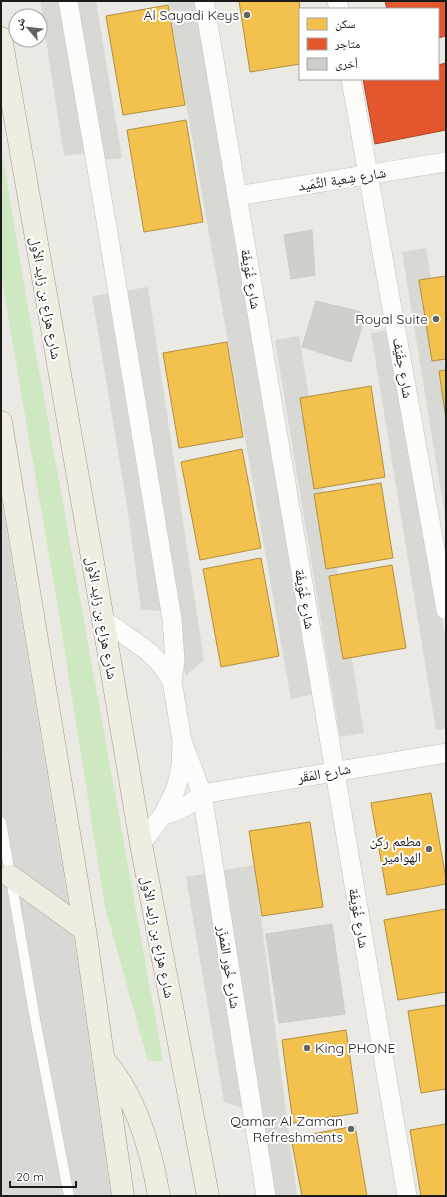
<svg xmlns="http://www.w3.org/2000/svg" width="447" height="1197" font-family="Quicksand,'Noto Naskh Arabic',sans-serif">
<rect width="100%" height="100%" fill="#eae9e3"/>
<path fill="#d9d8d5" d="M 1,496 L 75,944 L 111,1196 L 1,1196 Z"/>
<path fill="#cee8c1" d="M 1,147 L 35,348 L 163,1061 L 148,1061 L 105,907 L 59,614 L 1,274 Z"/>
<path fill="#d8d8d5" d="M 40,1 L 59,1 L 85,153 L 64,156 Z
M 77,1 L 96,1 L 122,158 L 102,160 Z
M 168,1 L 194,1 L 314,694 L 291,699 Z
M 426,248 L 446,374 L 446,523 L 402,252 Z
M 148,287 L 204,661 L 186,675 L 160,611 L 141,609 L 127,506 L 92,296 Z
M 395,329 L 446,642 L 446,728 L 436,730 L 371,333 Z
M 299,336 L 364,733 L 340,737 L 275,340 Z
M 1,602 L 45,864 L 22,857 L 1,728 Z
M 1,839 L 60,1196 L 38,1196 L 1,967 Z
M 254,865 L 297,1196 L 258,1196 L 245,1109 L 224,1102 L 186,877 Z"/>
<path fill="#f2c14e" stroke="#b28f3f" d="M 239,1 L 299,1 L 300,9 L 300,64 L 250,72 Z
M 168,5 L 185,105 L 123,115 L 106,16 Z
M 186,120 L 203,222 L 144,232 L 127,130 Z
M 446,276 L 446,359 L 432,361 L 419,280 Z
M 227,342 L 243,437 L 179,448 L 163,353 Z
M 446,370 L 446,419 L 439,371 Z
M 371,386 L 385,477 L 314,489 L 300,398 Z
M 242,449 L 261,548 L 200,560 L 181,462 Z
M 381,483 L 393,558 L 326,569 L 314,494 Z
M 261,558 L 279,656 L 221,667 L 203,569 Z
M 392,565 L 406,648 L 343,659 L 329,576 Z
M 431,793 L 446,879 L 446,884 L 387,895 L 371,803 Z
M 310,822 L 323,907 L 262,916 L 249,831 Z
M 446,909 L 446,992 L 398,1000 L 384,920 Z
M 446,1005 L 446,1089 L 421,1093 L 408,1011 Z
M 346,1030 L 358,1113 L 293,1123 L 282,1040 Z
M 446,1124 L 446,1196 L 421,1196 L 410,1130 Z
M 355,1126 L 367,1196 L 302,1196 L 291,1138 Z"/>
<path fill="#e4572e" stroke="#a84528" d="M 385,1 L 446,1 L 446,36 L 438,38 L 438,9 L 387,9 Z
M 446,63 L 446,130 L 375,144 L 363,79 L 438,79 L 438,65 Z"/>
<path fill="#d0cfca" stroke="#cdcbc5" d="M 312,230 L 315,275 L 291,279 L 284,235 Z
M 316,301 L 361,312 L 364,320 L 351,362 L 302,347 Z
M 332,924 L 345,1014 L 279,1023 L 266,934 Z"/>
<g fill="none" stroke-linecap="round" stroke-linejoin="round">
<g stroke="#c2c2bf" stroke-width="11">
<path id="service" d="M 1,822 L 35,1019 L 69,1196"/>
</g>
<g stroke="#c2c2bf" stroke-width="20">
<path id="minor" d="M 68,1 L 107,227 L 172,619 L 175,660 L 172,681
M 204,1 L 407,1196
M 337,1 L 339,9
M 351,79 L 446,610
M 237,196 L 446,162
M 103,620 L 121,632 L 149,652 L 160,663 L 172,681 L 182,741 L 181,766 L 178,781 L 174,793 L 163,815 L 141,844
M 182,741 L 202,794 L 266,1196
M 163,815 C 179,812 190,805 202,794 L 446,753"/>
</g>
<g stroke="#9f9b80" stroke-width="23">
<path id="primary" d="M 1,38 L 103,620 L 141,844 L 208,1196
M 1,422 L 85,930 L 123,1196
M 10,876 L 85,930
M 105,1061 C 136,1096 151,1150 159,1196"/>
</g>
<use href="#service" stroke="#fcfcfb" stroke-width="10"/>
<use href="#minor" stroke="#fcfcfb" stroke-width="19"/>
<use href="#primary" stroke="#efece2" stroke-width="22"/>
</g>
<g fill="#636361" stroke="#fff" stroke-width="1.5">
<circle cx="247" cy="15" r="4"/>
<circle cx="436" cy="319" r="4"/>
<circle cx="429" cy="849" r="4"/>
<circle cx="307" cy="1048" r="4"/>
<circle cx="351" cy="1129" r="4"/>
</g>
<g text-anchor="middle" stroke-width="4" stroke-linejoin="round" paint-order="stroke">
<g font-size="14" fill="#1b1b1b" stroke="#fff" text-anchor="end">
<text x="239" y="20">Al Sayadi Keys</text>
<text x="428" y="324">Royal Suite</text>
<text x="421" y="846">مطعم ركن<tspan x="421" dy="16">الهوامير</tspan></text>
<text x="315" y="1053" text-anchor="start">King PHONE</text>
<text x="343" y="1126">Qamar Al Zaman<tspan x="343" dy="16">Refreshments</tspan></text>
</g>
<g font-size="14" fill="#1b1b1b" stroke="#fff">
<text transform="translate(342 179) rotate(-9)" y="5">شارع شِعبة الثِّمَيد</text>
<text transform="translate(251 279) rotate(80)" y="5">شارع غُوَيفَة</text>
<text transform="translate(46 298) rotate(80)" y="5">شارع هزاع بن زايد الأول</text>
<text transform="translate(403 368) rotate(80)" y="5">شارع حِفَيّف</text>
<text transform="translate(305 599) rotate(80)" y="5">شارع غُوَيفَة</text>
<text transform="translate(102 618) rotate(80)" y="5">شارع هزاع بن زايد الأول</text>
<text transform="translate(324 773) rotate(-10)" y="5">شارع المَقَر</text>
<text transform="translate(359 918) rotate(80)" y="5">شارع غُوَيفَة</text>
<text transform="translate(158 937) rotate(79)" y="5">شارع هزاع بن زايد الأول</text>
<text transform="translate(229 967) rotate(81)" y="5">شارع خُور المَمزَر</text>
</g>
</g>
<rect width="447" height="1197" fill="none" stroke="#1b1b1b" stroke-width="4"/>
<rect x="299" y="8" width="140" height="72" fill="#ffffff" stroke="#a4a4a4"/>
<rect x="307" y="18" width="20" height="12" fill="#f2c14e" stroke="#a4a4a4"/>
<text x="335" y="28" font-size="12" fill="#1b1b1b">سكن</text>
<rect x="307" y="38" width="20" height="12" fill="#e4572e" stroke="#a4a4a4"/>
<text x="335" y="48" font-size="12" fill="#1b1b1b">متاجر</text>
<rect x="307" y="58" width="20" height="12" fill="#d0cfca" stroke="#a4a4a4"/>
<text x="335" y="68" font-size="12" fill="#1b1b1b">أخرى</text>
<g transform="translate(28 28) rotate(298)"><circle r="19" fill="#ffffff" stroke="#a4a4a4"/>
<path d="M0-3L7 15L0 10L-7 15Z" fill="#636361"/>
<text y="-6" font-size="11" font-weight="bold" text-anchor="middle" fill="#1b1b1b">ش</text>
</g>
<path d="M10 1181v6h66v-6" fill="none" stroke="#1b1b1b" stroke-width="2"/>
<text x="16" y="1181" font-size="12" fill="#1b1b1b" stroke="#ffffff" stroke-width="3" paint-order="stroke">20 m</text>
</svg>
